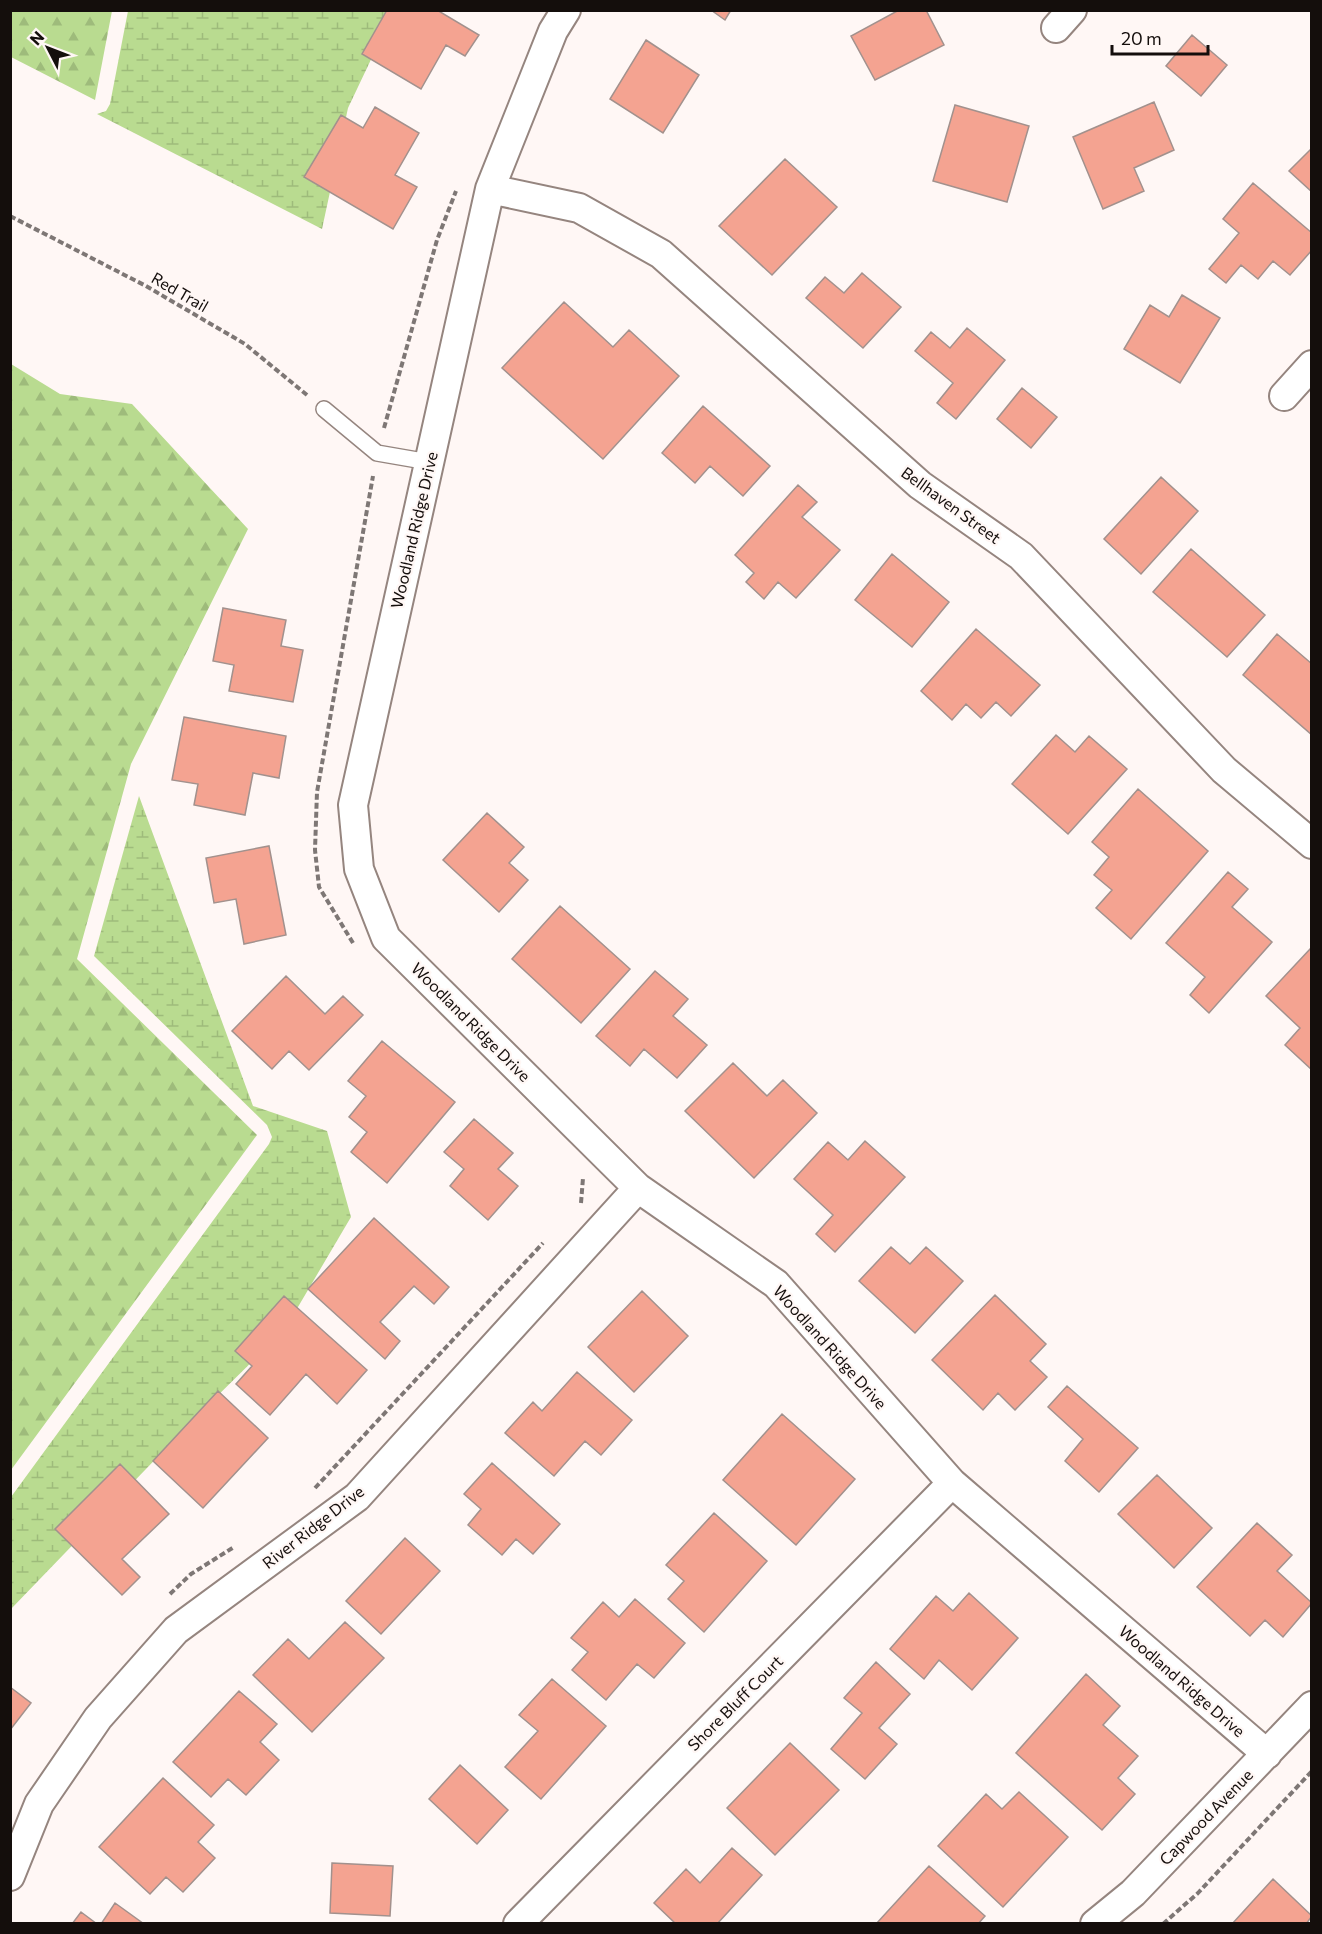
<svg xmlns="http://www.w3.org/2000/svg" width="1322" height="1934" font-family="Commissioner,sans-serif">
<defs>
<pattern id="forest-firs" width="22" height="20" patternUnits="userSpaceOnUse" patternTransform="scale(1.5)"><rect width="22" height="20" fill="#b9db90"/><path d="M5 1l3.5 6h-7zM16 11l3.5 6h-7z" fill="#9ebb7b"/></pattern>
<pattern id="wetland-marsh" width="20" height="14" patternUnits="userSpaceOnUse" patternTransform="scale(1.5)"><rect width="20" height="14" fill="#b9db90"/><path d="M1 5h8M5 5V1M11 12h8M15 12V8" fill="none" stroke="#9ebb7b"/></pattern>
</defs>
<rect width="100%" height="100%" fill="#fff7f5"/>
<path fill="url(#forest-firs)" d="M 10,11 L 112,11 L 95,100 L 11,57 Z
M 11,364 L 60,394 L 132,404 L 248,529 L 131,764 L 77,959 L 257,1135 L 11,1470 Z"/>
<path fill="url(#wetland-marsh)" d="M 128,11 L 394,11 L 348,108 L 322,229 L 97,114 L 106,111 L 110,104 Z
M 139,796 L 253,1106 L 327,1131 L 351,1217 L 285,1329 L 199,1414 L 11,1609 L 11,1497 L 269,1144 L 272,1137 L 267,1125 L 94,956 Z"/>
<path fill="#f4a391" stroke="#a2918d" stroke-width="1.5" d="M 387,10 L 437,10 L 479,35 L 465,56 L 446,45 L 421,89 L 362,54 Z
M 711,10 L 731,10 L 725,20 Z
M 899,10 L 926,10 L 944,45 L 875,80 L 851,36 Z
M 1192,35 L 1227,65 L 1201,96 L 1166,66 Z
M 646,40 L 699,75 L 663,133 L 610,99 Z
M 1154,102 L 1174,150 L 1134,168 L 1144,191 L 1103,209 L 1073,137 Z
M 955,105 L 1029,126 L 1007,202 L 933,181 Z
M 375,107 L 419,133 L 395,175 L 417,187 L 393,229 L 304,177 L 341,115 L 363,128 Z
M 1312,148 L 1312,192 L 1289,171 Z
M 785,159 L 837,207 L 772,275 L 719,226 Z
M 1253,183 L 1312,233 L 1312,250 L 1290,275 L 1273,261 L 1258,279 L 1241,265 L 1226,283 L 1209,269 L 1239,233 L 1223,219 Z
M 862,273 L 901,307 L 863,348 L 806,298 L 825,277 L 844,293 Z
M 1182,295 L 1220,318 L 1180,383 L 1124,349 L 1150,305 L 1169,317 Z
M 564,302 L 613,347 L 629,330 L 679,376 L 603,459 L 502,368 Z
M 967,328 L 1005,360 L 956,419 L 937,403 L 953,383 L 915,351 L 931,332 L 950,348 Z
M 1022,388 L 1057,417 L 1031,448 L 997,419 Z
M 703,406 L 770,466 L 743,496 L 710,466 L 695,483 L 662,453 Z
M 1161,477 L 1198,511 L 1141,574 L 1104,539 Z
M 798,485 L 817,502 L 802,517 L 840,550 L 796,598 L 778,582 L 764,599 L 746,582 L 754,573 L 735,555 Z
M 1191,549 L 1265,615 L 1227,657 L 1153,592 Z
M 892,554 L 949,602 L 912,647 L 855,600 Z
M 223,608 L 286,620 L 281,646 L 303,650 L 293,702 L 229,691 L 234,665 L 213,661 Z
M 976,629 L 1040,685 L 1011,716 L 996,702 L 981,718 L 966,704 L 952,720 L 921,691 Z
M 1277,634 L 1312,664 L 1312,735 L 1243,675 Z
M 184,717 L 286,736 L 279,778 L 253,773 L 245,815 L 194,805 L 198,784 L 172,780 Z
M 1056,735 L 1075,752 L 1089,736 L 1127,769 L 1068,834 L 1012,784 Z
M 1138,789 L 1208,851 L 1131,939 L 1096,908 L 1112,890 L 1094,875 L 1109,857 L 1092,842 Z
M 487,813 L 524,847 L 509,863 L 528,880 L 499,912 L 443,860 Z
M 269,846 L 286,935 L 244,944 L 236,899 L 214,903 L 206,858 Z
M 1228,872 L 1248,889 L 1232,907 L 1272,942 L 1209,1013 L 1190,995 L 1205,977 L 1166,943 Z
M 560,906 L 630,969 L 581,1023 L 512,959 Z
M 1312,947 L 1312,1070 L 1285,1045 L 1300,1028 L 1266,996 Z
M 655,971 L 688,999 L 673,1016 L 707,1045 L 677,1078 L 644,1049 L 630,1066 L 596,1036 Z
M 286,976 L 325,1014 L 343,996 L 363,1015 L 309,1070 L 289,1051 L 272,1069 L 232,1031 Z
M 382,1041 L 455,1102 L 387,1183 L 351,1152 L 367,1132 L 349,1117 L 366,1096 L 348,1081 Z
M 733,1063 L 767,1096 L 783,1080 L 817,1113 L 754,1178 L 685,1111 Z
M 474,1119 L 513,1153 L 498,1169 L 518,1186 L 488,1220 L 450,1186 L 464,1169 L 444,1152 Z
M 865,1141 L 905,1177 L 835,1252 L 816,1234 L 833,1215 L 794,1179 L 828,1142 L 848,1160 Z
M 374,1218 L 449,1287 L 434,1304 L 414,1286 L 380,1322 L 400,1341 L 385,1359 L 308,1289 Z
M 891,1247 L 910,1264 L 926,1247 L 963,1281 L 915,1333 L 859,1281 Z
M 642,1291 L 688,1336 L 634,1392 L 588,1347 Z
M 995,1295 L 1046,1344 L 1030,1361 L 1047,1377 L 1015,1410 L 998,1393 L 983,1410 L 932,1360 Z
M 284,1296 L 367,1370 L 337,1404 L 306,1374 L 270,1415 L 236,1384 L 252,1366 L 235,1351 Z
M 577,1372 L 632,1420 L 601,1455 L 585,1441 L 554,1476 L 505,1433 L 533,1402 L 542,1411 Z
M 1067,1386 L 1138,1448 L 1099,1492 L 1065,1461 L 1083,1439 L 1048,1407 Z
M 218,1391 L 268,1438 L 203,1508 L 153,1461 Z
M 782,1414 L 855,1479 L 796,1545 L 723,1480 Z
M 492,1463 L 560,1524 L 533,1554 L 516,1539 L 502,1555 L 468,1525 L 481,1509 L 464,1494 Z
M 120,1464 L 169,1514 L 122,1559 L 140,1577 L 122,1595 L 55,1529 Z
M 1157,1475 L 1212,1528 L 1174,1568 L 1118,1514 Z
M 714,1513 L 767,1561 L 704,1632 L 668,1599 L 684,1581 L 666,1565 Z
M 1257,1523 L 1292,1555 L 1277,1571 L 1312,1603 L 1283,1637 L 1265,1620 L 1250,1636 L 1197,1587 Z
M 405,1538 L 440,1571 L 381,1634 L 346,1601 Z
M 969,1593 L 1018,1638 L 972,1690 L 939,1660 L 924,1679 L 890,1649 L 936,1596 L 953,1611 Z
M 635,1599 L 685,1643 L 654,1678 L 637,1664 L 606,1700 L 572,1670 L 588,1652 L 571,1638 L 603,1602 L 619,1617 Z
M 345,1622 L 384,1658 L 312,1732 L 253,1675 L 288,1639 L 309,1659 Z
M 876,1662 L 910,1694 L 879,1728 L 897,1744 L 865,1779 L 831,1749 L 862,1713 L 844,1698 Z
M 1086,1674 L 1120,1706 L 1103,1725 L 1138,1756 L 1118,1778 L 1135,1794 L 1102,1830 L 1016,1753 Z
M 552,1679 L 606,1726 L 541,1799 L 505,1767 L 538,1731 L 519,1715 Z
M 10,1687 L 31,1703 L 10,1730 Z
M 239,1691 L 277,1724 L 260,1742 L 279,1760 L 246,1795 L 228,1779 L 211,1797 L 173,1762 Z
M 790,1743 L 839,1790 L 775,1855 L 727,1808 Z
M 460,1765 L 508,1810 L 477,1844 L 429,1799 Z
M 163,1778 L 214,1825 L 198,1842 L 215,1858 L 183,1892 L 166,1877 L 150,1894 L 99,1847 Z
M 1019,1792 L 1068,1837 L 1003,1907 L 938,1846 L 986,1794 L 1002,1809 Z
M 732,1848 L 762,1875 L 717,1924 L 676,1924 L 654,1903 L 686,1869 L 700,1883 Z
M 332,1863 L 393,1866 L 390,1916 L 330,1913 Z
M 929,1866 L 985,1916 L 978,1924 L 876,1924 Z
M 1273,1879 L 1312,1916 L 1306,1924 L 1232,1924 Z
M 115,1903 L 144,1924 L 101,1924 Z
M 81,1912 L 97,1924 L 72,1924 Z"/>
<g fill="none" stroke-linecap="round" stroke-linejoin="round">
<g stroke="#95857f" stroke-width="18">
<path id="lane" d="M 324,409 L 377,453 L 429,462"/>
</g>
<g stroke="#95857f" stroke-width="32">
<path id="street" d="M 566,10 L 553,31 L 490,189 L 353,805 L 359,869 L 386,938 L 638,1188 L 776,1284 L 952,1483 L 1267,1754
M 1056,28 L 1072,10
M 490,189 L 579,208 L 661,254 L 920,485 L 1021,556 L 1224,770 L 1312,844
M 1284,396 L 1312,365
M 10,1876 L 39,1804 L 98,1718 L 176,1630 L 357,1497 L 638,1188
M 518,1924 L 952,1483
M 1095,1924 L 1133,1893 L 1312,1706"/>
</g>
<path stroke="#7e7775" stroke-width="4" stroke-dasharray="6 3" stroke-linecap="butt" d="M 10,216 L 146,286 L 245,344 L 307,395
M 384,428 L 437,240 L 456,191
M 353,943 L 319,887 L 315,850 L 317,792 L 373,476
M 581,1203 L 583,1178
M 315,1488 L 543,1243
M 170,1594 L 191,1574 L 234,1547
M 1163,1924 L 1198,1893 L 1312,1771"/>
<use href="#lane" stroke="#fff" stroke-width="15"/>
<use href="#street" stroke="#fff" stroke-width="28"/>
</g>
<g text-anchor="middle" stroke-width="4.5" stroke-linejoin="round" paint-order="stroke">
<g font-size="16" fill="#140e0c" stroke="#fff7f5">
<text transform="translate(180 292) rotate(30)" y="6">Red Trail</text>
<text transform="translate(951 505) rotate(36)" y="6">Bellhaven Street</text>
<text transform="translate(414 530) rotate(-77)" y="6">Woodland Ridge Drive</text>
<text transform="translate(471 1022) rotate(45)" y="6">Woodland Ridge Drive</text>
<text transform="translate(830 1347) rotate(48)" y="6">Woodland Ridge Drive</text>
<text transform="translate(313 1527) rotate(-38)" y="6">River Ridge Drive</text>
<text transform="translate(1182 1681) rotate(41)" y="6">Woodland Ridge Drive</text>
<text transform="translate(735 1703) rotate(-45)" y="6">Shore Bluff Court</text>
<text transform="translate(1206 1817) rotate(-46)" y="6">Capwood Avenue</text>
</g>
</g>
<rect width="1322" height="1934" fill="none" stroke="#140e0c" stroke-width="24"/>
<g transform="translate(48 48) rotate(312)" stroke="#fff7f5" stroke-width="4.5" paint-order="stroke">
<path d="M0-4.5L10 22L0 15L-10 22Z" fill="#140e0c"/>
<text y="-9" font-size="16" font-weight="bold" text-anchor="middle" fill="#140e0c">N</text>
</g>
<path d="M1112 45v9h96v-9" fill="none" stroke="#140e0c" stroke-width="3"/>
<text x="1121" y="45" font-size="18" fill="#140e0c" stroke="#fff7f5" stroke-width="4.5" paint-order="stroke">20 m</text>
</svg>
